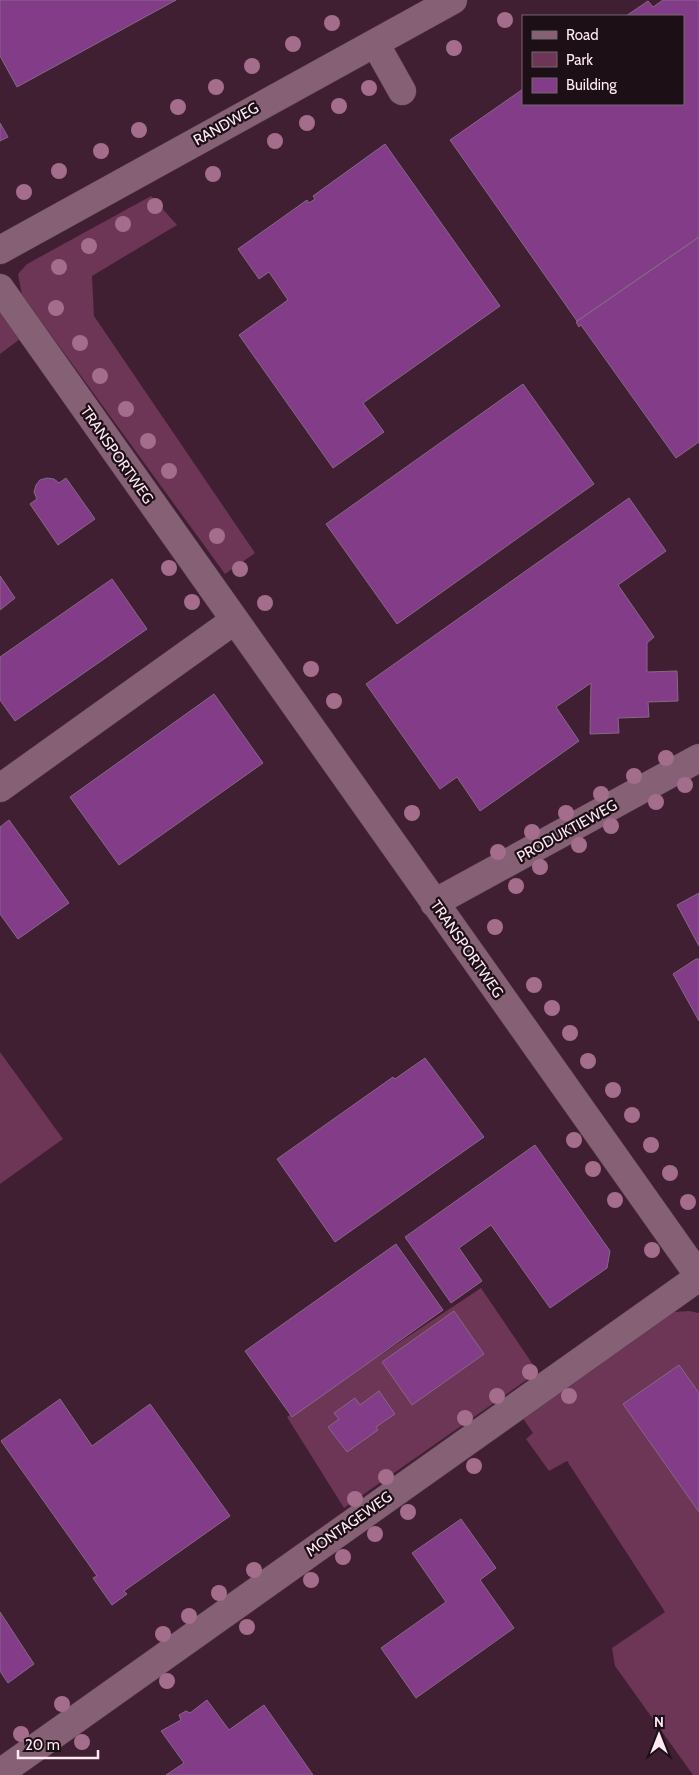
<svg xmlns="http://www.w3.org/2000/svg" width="699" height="1775" font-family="Cabin,sans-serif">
<rect width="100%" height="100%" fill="#3f1f31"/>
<path fill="#6d3556" d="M 151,196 L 177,225 L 92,276 L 94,316 L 255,553 L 225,574 L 22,295 L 18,274 L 27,264 Z
M 0,312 L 20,339 L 0,354 Z
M 0,1052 L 63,1139 L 0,1184 Z
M 481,1288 L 538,1372 L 344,1508 L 287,1417 Z
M 689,1311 L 699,1313 L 699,1775 L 693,1775 L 615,1666 L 612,1648 L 665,1612 L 567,1461 L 549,1471 L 526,1439 L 533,1433 L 522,1417 L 673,1312 Z"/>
<path fill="#833c87" stroke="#856986" d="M 0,0 L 176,0 L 17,87 L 0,56 Z
M 663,0 L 699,0 L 699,237 L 577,321 L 450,140 L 523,89 L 523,104 L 683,104 L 683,16 L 626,16 L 648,1 L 653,7 Z
M 0,123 L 8,137 L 0,141 Z
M 385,144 L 500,306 L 363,403 L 384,432 L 333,468 L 239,335 L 288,300 L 269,272 L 259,279 L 238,249 L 307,200 L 309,203 L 315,199 L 313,196 Z
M 699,237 L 699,442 L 676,458 L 581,325 L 579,327 L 576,322 Z
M 523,384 L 594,484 L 397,624 L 326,524 Z
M 47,478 L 54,479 L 59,483 L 66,478 L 95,519 L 58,545 L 30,504 L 37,499 L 34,492 L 36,485 L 40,480 Z
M 629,498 L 666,551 L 618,585 L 654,637 L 647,643 L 647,672 L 677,671 L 678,701 L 648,702 L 649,717 L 618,718 L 619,733 L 590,734 L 591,683 L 556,707 L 579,741 L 500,797 L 480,811 L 457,777 L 440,789 L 366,684 Z
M 0,576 L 15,598 L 0,610 Z
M 112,579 L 147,629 L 15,721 L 0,700 L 0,657 Z
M 214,694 L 263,763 L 119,865 L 70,797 Z
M 9,820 L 69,903 L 18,939 L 0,914 L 0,827 Z
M 699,893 L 699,946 L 677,905 Z
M 696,959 L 699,959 L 699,1021 L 673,974 Z
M 425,1058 L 484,1137 L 335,1242 L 277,1159 L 393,1077 L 395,1079 Z
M 535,1145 L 610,1251 L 607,1268 L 550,1308 L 491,1225 L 459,1248 L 482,1281 L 451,1303 L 405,1237 Z
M 396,1244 L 443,1310 L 292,1417 L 245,1351 Z
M 454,1311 L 484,1354 L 412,1405 L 382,1362 Z
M 679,1365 L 699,1393 L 699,1512 L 623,1404 Z
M 379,1391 L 395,1414 L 376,1427 L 378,1430 L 347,1452 L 328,1427 L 339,1419 L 334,1413 L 355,1398 L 360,1405 Z
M 60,1399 L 92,1446 L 150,1404 L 230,1516 L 124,1591 L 127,1594 L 112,1605 L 93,1578 L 97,1576 L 1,1441 Z
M 461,1519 L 496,1568 L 480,1580 L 514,1628 L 416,1698 L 381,1648 L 446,1602 L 412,1553 Z
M 0,1612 L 34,1664 L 8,1683 L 0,1671 Z
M 207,1700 L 229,1730 L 264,1705 L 313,1775 L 166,1775 L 184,1763 L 161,1731 L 181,1720 L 179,1715 L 186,1711 L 190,1713 Z"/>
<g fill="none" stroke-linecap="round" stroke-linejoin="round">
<g stroke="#583d4d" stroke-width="29">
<path id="minor" d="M 375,43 L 402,91
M 0,250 L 453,0
M 0,288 L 699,1276
M 0,788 L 235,620
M 434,903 L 699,758
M 0,1773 L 699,1277"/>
</g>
<use href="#minor" stroke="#866175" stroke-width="28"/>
</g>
<g fill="#a56d8c">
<circle cx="505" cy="20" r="8"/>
<circle cx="332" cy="23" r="8"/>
<circle cx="293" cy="44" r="8"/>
<circle cx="454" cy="48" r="8"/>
<circle cx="252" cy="66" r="8"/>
<circle cx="216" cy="87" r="8"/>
<circle cx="369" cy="88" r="8"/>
<circle cx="339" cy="106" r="8"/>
<circle cx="178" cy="107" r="8"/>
<circle cx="307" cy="123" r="8"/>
<circle cx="139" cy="130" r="8"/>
<circle cx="275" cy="141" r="8"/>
<circle cx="101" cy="151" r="8"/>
<circle cx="59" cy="171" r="8"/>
<circle cx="213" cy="174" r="8"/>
<circle cx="24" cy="192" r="8"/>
<circle cx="155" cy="206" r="8"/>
<circle cx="123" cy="224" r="8"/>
<circle cx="89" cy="246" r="8"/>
<circle cx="59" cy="267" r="8"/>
<circle cx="56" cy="308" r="8"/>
<circle cx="80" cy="343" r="8"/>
<circle cx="100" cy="376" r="8"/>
<circle cx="126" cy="409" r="8"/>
<circle cx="148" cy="441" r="8"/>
<circle cx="169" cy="471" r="8"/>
<circle cx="217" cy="536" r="8"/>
<circle cx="169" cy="568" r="8"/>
<circle cx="240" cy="569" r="8"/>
<circle cx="192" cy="602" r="8"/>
<circle cx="265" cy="603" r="8"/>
<circle cx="311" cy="669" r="8"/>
<circle cx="334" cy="701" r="8"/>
<circle cx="666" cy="758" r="8"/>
<circle cx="634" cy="776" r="8"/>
<circle cx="685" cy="785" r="8"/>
<circle cx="601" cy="794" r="8"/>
<circle cx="656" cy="802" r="8"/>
<circle cx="412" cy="813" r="8"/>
<circle cx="566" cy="813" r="8"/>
<circle cx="611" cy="826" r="8"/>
<circle cx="532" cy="832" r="8"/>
<circle cx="579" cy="845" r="8"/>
<circle cx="498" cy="852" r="8"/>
<circle cx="540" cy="867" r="8"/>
<circle cx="516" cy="886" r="8"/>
<circle cx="495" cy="927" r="8"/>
<circle cx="534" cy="985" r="8"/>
<circle cx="552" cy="1008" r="8"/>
<circle cx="570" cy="1033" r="8"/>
<circle cx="588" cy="1061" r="8"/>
<circle cx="613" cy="1090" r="8"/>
<circle cx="632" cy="1115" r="8"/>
<circle cx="574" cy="1140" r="8"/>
<circle cx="651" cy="1145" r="8"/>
<circle cx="593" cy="1169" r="8"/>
<circle cx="670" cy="1173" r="8"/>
<circle cx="615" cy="1200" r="8"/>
<circle cx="688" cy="1202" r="8"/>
<circle cx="652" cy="1250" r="8"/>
<circle cx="530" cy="1372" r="8"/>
<circle cx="497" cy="1396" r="8"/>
<circle cx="569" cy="1396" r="8"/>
<circle cx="465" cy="1418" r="8"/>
<circle cx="474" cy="1466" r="8"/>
<circle cx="386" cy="1477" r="8"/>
<circle cx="355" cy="1499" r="8"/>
<circle cx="408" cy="1512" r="8"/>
<circle cx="375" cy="1534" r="8"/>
<circle cx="343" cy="1557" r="8"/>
<circle cx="254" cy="1570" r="8"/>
<circle cx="311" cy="1580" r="8"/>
<circle cx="219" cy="1593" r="8"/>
<circle cx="189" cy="1616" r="8"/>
<circle cx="247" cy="1627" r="8"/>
<circle cx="163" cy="1634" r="8"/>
<circle cx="167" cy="1681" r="8"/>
<circle cx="62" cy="1704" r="8"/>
<circle cx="21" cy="1734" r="8"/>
<circle cx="82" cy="1742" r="8"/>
</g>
<g text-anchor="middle" stroke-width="4.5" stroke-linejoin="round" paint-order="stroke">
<g font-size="15" fill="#fde8f3" stroke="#1d0f16">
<text transform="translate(226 124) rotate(-29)" y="5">RANDWEG</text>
<text transform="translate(117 455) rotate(55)" y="5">TRANSPORTWEG</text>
<text transform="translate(567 831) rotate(-29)" y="5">PRODUKTIEWEG</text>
<text transform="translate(467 949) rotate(55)" y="5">TRANSPORTWEG</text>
<text transform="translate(349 1524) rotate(-35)" y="5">MONTAGEWEG</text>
</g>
</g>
<rect x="522" y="15" width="162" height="90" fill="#1d0f16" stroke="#77666e"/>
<rect x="532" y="31" width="25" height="8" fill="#866175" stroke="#77666e"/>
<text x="566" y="40" font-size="15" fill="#fde8f3">Road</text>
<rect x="532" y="52" width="25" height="15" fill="#6d3556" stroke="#77666e"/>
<text x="566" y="65" font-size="15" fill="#fde8f3">Park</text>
<rect x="532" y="78" width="25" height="15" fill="#833c87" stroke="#77666e"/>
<text x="566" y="90" font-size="15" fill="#fde8f3">Building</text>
<g transform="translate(659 1735)" stroke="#1d0f16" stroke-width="4" paint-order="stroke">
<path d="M0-4L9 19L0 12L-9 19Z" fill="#fde8f3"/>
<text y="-8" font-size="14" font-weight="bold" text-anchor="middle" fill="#fde8f3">N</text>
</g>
<path d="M18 1750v8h80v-8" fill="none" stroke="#fde8f3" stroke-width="2.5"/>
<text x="25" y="1750" font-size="15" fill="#fde8f3" stroke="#1d0f16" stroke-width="4" paint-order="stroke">20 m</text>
</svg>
